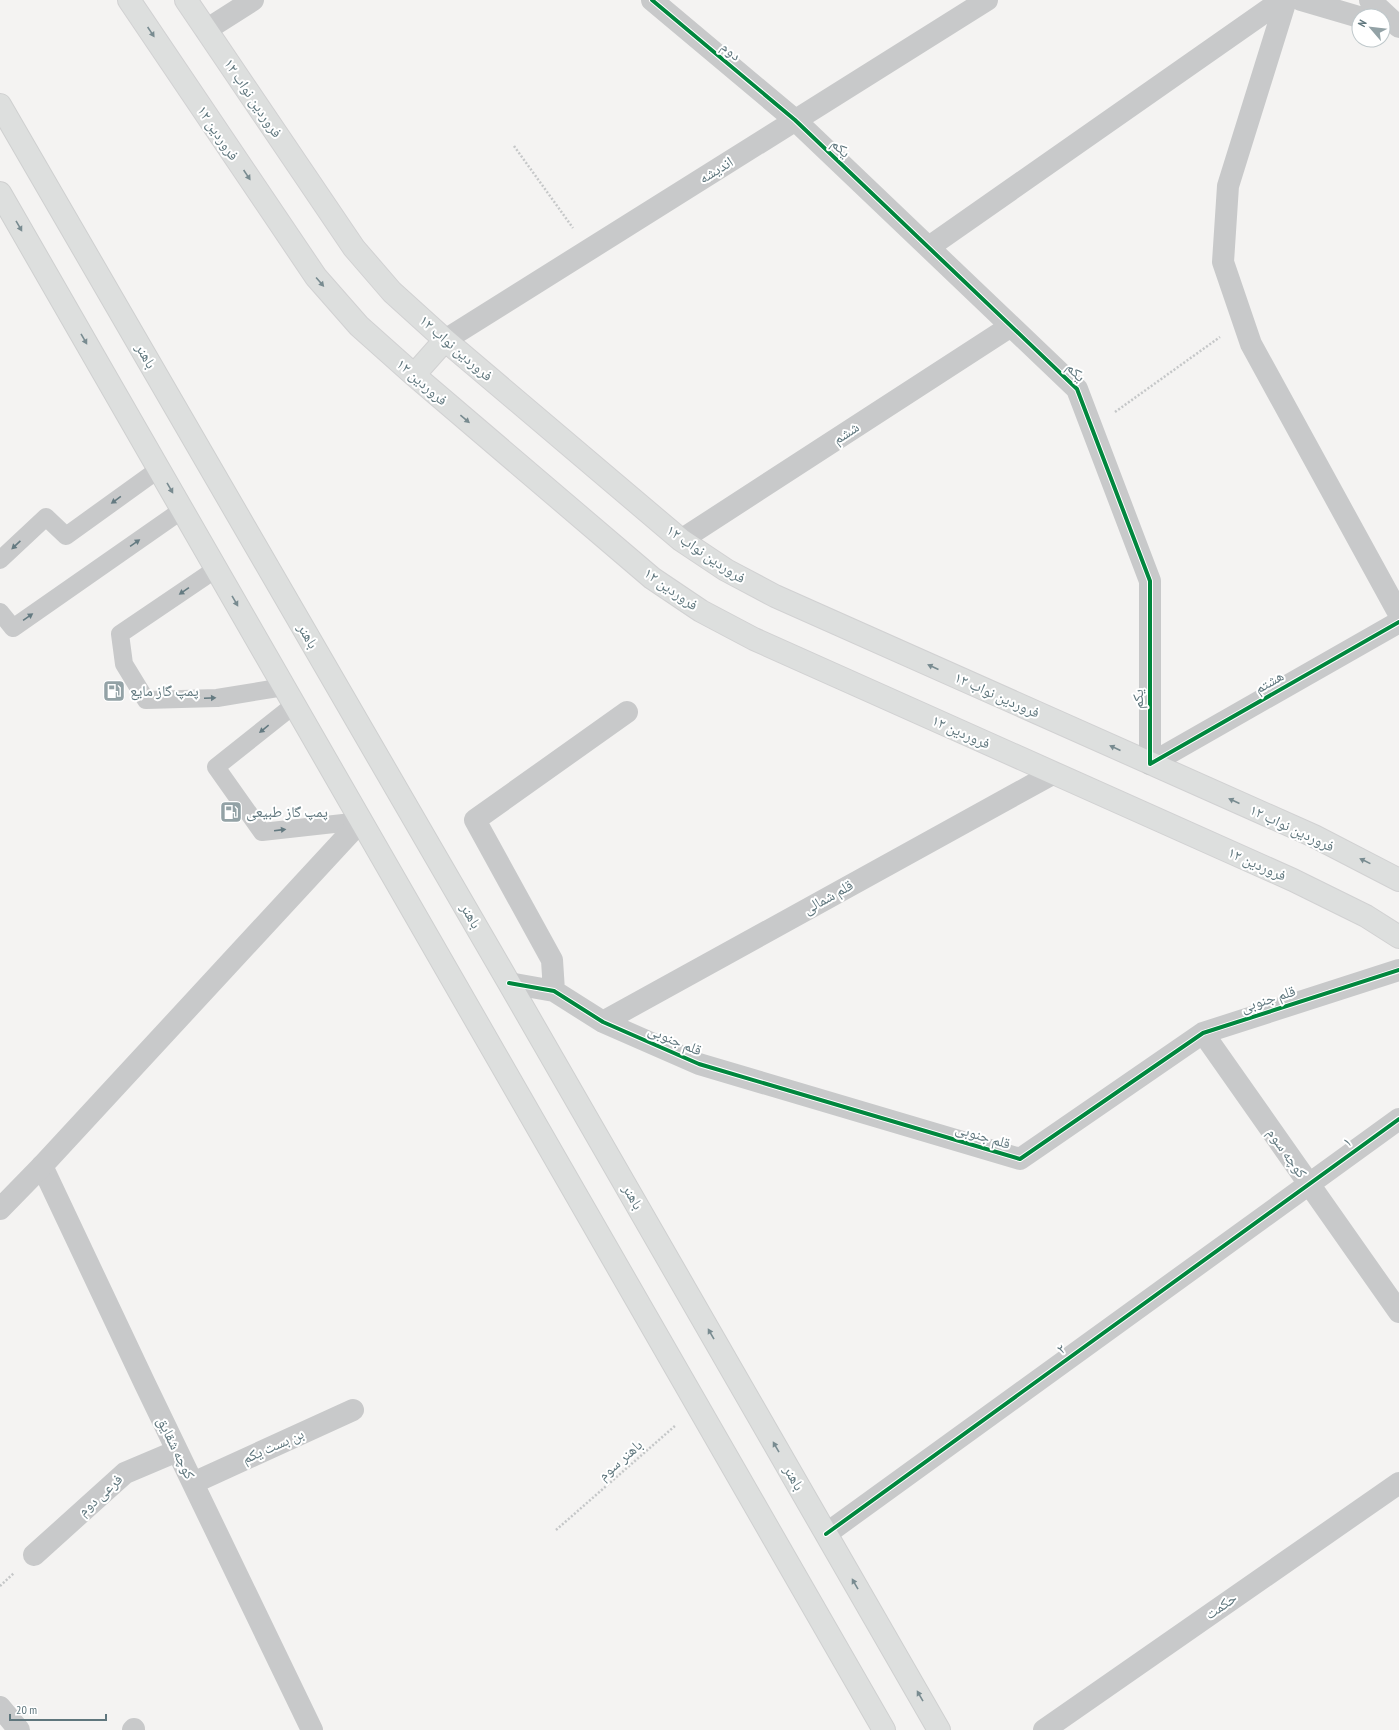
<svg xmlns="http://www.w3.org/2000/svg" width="1399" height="1730" font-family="'PT Sans Narrow','Noto Naskh Arabic',sans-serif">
<rect width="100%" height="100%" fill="#f4f3f2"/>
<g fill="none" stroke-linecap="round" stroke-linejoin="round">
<g stroke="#cfd0d0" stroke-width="24">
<path id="secondary" d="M 0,105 L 509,983 L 939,1730
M 0,193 L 884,1730"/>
</g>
<g stroke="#d1d1d2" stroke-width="24">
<path id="primary" d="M 129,0 L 316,277 L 359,326 L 414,375 L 652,578 L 701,611 L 754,639 L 1293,880 L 1366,916 L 1399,937
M 186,0 L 354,248 L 392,292 L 445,340 L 681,540 L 726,570 L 775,596 L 1314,836 L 1399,880
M 414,375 L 445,340"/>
</g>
<path stroke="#c5c7c8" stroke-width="2.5" stroke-dasharray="2 2" stroke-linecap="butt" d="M 514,146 L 573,228
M 1115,412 L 1220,337
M 556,1530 L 676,1425
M 0,1586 L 14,1573"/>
<path stroke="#c8c9ca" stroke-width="18" d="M 0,560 L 46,517 L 66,536 L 159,469
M 216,569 L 120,634 L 124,664 L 146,700 L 217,698 L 284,687
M 0,612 L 13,628 L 182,510
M 294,705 L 216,767 L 262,832 L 361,821"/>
<path stroke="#c8c9ca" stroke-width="22" d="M 652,0 L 795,120 L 1077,389 L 1150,581 L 1150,764 L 1399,622
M 1286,0 L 1228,186 L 1223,262 L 1251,344 L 1399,614
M 1301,0 L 1359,17
M 1370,0 L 1399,27
M 206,30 L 253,0
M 929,247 L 1282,0
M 445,340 L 987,0
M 681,540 L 1011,326
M 509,983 L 554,991 L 603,1022 L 699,1064 L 1020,1159 L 1203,1033 L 1399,970
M 554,991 L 552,960 L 475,820 L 627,712
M 603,1022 L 1054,773
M 1203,1033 L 1399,1312
M 42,1166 L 145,1384 L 312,1730
M 193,1483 L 353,1410
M 826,1534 L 1399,1119
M 34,1555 L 125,1473 L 177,1451
M 0,1707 L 19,1730
M 133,1730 L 134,1729
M 1044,1730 L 1399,1483"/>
<path stroke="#c8c9ca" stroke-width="22" d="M 0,1209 L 42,1166 L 361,821"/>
<use href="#secondary" stroke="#dddfde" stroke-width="22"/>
<use href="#primary" stroke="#dddfde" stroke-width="22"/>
<g stroke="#fff" stroke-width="6">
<path id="cycleway" d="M 652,0 L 795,120 L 1077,389 L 1150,581 L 1150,764 L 1399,622
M 509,983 L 554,991 L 603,1022 L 699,1064 L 1020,1159 L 1203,1033 L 1399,970
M 826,1534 L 1399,1119"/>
</g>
<use href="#cycleway" stroke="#00873e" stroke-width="4"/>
</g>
<defs><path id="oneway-solid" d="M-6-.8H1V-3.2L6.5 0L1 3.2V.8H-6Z"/></defs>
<g fill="#788b90">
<use href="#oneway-solid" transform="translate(151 32) rotate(56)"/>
<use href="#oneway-solid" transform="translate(247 175) rotate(56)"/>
<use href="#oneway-solid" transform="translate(19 226) rotate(60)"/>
<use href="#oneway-solid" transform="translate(320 282) rotate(49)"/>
<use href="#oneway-solid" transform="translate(84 339) rotate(60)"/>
<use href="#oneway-solid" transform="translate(465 419) rotate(40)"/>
<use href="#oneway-solid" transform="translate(170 488) rotate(60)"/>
<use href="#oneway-solid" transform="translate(235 601) rotate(60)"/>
<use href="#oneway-solid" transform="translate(933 667) rotate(-156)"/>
<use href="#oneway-solid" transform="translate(1115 748) rotate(-156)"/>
<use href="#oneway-solid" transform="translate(1234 801) rotate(-156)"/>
<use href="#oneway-solid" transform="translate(1365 861) rotate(-154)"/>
<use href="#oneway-solid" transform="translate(711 1334) rotate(-120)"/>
<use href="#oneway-solid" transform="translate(776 1447) rotate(-120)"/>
<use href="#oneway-solid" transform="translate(855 1584) rotate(-120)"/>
<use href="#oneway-solid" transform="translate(920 1696) rotate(-120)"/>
</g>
<g fill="#647a81">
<use href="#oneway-solid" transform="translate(116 500) rotate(144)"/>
<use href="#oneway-solid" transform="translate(135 543) rotate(-35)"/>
<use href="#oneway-solid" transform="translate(16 545) rotate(137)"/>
<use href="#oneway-solid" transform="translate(184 591) rotate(145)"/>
<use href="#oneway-solid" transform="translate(28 617) rotate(-35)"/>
<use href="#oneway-solid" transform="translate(210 698) rotate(-2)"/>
<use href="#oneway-solid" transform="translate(264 729) rotate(141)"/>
<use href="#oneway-solid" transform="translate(280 830) rotate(-7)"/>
</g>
<defs>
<g id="fuel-square" transform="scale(1.15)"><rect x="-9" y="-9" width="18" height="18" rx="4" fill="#93a2a6" stroke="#fff"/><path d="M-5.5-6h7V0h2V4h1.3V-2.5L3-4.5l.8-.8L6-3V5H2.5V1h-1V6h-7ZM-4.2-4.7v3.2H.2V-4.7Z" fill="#fff"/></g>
</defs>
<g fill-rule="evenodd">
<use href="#fuel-square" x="114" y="691"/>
<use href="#fuel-square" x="231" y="812"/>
</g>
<g text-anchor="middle" stroke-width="4" stroke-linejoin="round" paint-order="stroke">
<g font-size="15" fill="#5f767d" stroke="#fff">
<text transform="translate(731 51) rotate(40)" y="5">دوم</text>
<text transform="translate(253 98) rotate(56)" y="5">۱۲ فروردین نواب</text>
<text transform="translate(218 133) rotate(56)" y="5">۱۲ فروردین</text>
<text transform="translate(841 148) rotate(44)" y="5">یکم</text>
<text transform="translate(716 170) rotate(-32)" y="5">اندیشه</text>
<text transform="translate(456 348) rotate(41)" y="5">۱۲ فروردین نواب</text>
<text transform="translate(146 356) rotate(60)" y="5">باهنر</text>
<text transform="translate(1076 372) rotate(47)" y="5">یکم</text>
<text transform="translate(422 382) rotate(41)" y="5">۱۲ فروردین</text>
<text transform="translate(846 433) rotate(-33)" y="5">ششم</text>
<text transform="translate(706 554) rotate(34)" y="5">۱۲ فروردین نواب</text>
<text transform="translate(671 589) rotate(35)" y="5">۱۲ فروردین</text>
<text transform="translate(308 636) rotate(60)" y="5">باهنر</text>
<text transform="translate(1269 682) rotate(-30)" y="5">هشتم</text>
<text transform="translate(997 695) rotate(24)" y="5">۱۲ فروردین نواب</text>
<text transform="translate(1138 699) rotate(-90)" y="5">یکم</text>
<text transform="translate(961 732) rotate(24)" y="5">۱۲ فروردین</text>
<text transform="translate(1292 828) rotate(25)" y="5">۱۲ فروردین نواب</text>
<text transform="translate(1257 864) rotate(24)" y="5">۱۲ فروردین</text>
<text transform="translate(828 897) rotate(-29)" y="5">قلم شمالی</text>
<text transform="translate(471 916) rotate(60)" y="5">باهنر</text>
<text transform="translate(1268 999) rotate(-18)" y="5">قلم جنوبی</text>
<text transform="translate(675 1040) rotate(23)" y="5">قلم جنوبی</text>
<text transform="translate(983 1136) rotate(17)" y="5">قلم جنوبی</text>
<text transform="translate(1347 1142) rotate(-36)" y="5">۱</text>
<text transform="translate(1287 1153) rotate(55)" y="5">کوچه سوم</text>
<text transform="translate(633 1197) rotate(60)" y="5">باهنر</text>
<text transform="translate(1061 1349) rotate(-36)" y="5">۲</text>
<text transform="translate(273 1446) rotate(-24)" y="5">بن بست یکم</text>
<text transform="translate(176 1448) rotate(64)" y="5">کوچه شقایق</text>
<text transform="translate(620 1460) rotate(-41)" y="5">باهنر سوم</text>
<text transform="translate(794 1478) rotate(60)" y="5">باهنر</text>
<text transform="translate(100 1495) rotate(-42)" y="5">فرعی دوم</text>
<text transform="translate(1221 1606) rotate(-35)" y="5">حکمت</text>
</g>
<g font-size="15" fill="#5f767d" stroke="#fff" text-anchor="start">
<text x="130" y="696">پمپ گاز مایع</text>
<text x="246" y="817">پمپ گاز طبیعی</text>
</g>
</g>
<g transform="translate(1371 28) rotate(298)"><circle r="19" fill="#ffffff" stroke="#bfc8cb"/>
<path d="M0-3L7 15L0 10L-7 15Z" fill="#93a2a6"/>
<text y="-6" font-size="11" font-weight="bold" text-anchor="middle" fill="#5f767d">N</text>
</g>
<path d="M10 1714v6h96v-6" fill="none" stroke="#5f767d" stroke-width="2"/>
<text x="16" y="1714" font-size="12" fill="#5f767d" stroke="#ffffff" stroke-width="3" paint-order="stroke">20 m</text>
</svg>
